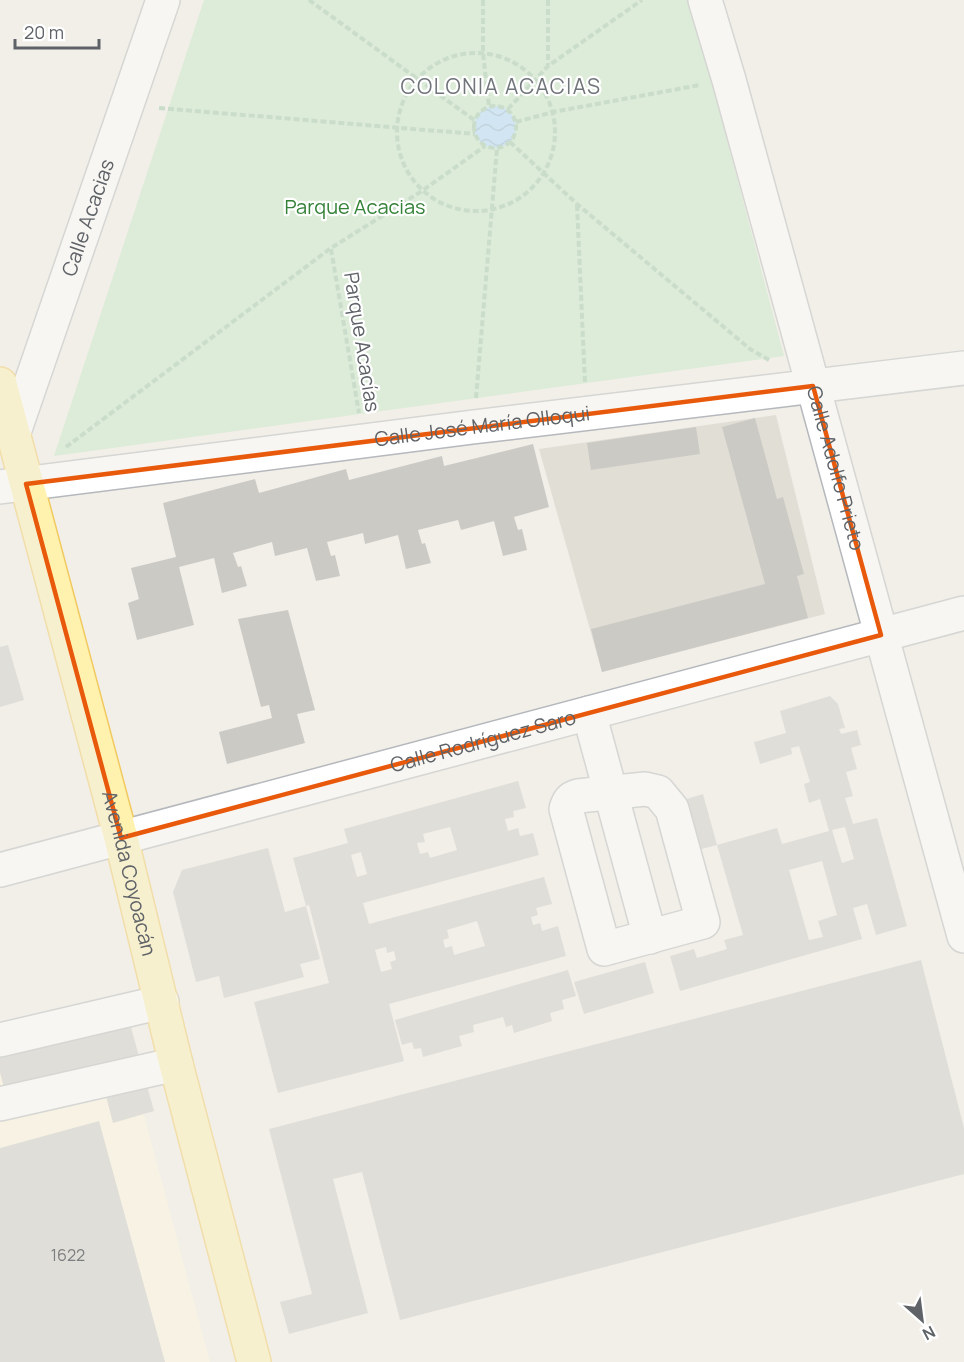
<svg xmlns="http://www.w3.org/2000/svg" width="964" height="1362" font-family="Manrope,sans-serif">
<defs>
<pattern id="water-waves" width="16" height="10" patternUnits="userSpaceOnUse" patternTransform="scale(1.5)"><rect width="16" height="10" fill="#aadaff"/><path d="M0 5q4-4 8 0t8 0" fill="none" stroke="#8eb4d2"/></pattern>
</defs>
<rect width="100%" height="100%" fill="#f1efe8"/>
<path fill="#fef7e0" d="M 112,995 L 210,1362 L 0,1362 L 0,1025 Z"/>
<path fill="#e1ded6" d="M 776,415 L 825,614 L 602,672 L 539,449 Z"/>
<path fill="#c5e8c5" d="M 204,0 L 690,0 L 784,356 L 54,456 Z"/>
<path fill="url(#water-waves)" d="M474 127a21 21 0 1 1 42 0a21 21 0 1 1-42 0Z"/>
<path fill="#cccac5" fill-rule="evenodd" d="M 755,418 L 777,499 L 783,497 L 804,574 L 797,576 L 808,618 L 602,672 L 591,629 L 765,584 L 722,427 Z
M 696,427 L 700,454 L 591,470 L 587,443 Z
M 533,444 L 549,507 L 514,517 L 518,530 L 522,529 L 527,550 L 503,556 L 494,521 L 461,530 L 458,520 L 418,530 L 422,544 L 425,543 L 431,563 L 406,569 L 398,535 L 365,544 L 363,533 L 327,542 L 331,556 L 335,555 L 340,576 L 316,581 L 307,548 L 275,556 L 272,542 L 233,553 L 238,567 L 241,566 L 247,586 L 222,593 L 214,558 L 179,567 L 194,625 L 137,640 L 128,603 L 139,599 L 131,568 L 176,557 L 163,503 L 255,479 L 259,493 L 346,469 L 349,480 L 442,456 L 444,466 Z
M 288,610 L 315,710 L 297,714 L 305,743 L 227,764 L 219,732 L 272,718 L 269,705 L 261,707 L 238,619 Z
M 8,645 L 24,700 L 0,707 L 0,647 Z
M 830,696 L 838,704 L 845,728 L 839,729 L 841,734 L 857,730 L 861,745 L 851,748 L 857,769 L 846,772 L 853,796 L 845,798 L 853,824 L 877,818 L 907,926 L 876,935 L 867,904 L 853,908 L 862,939 L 680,991 L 670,956 L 694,949 L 697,958 L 727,949 L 724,940 L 743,935 L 717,845 L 777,828 L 782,844 L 829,831 L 820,799 L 809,803 L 804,784 L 810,782 L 799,746 L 791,748 L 792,754 L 760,764 L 754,742 L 786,733 L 780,711 ZM 845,827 L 854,859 L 842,863 L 832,830 ZM 822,861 L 837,915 L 818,921 L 823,937 L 809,940 L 789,870 Z
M 518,781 L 526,808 L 513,811 L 514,817 L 505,819 L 508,831 L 518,828 L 520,836 L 533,833 L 539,855 L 363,903 L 369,924 L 544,877 L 552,904 L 536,908 L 538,915 L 531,917 L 533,925 L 540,923 L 542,931 L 558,926 L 566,956 L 389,1004 L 404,1061 L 278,1093 L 254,1002 L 329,983 L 309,905 L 306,906 L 293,858 L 348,843 L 344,829 ZM 450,827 L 457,850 L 430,858 L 428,852 L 420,854 L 417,843 L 425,842 L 423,834 ZM 361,852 L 367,874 L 357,877 L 351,855 ZM 477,921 L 485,946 L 454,955 L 452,946 L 445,948 L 443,940 L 449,938 L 447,930 ZM 386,947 L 387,953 L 394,951 L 396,960 L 390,962 L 392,969 L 381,972 L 375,950 Z
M 703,794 L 717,845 L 694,851 L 680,801 Z
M 268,848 L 285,912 L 306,906 L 320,959 L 300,964 L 304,977 L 224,998 L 219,976 L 196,982 L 173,892 L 182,870 Z
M 921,960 L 964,1128 L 964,1174 L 400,1320 L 362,1172 L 333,1179 L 368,1313 L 289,1334 L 280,1302 L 312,1294 L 269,1129 Z
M 645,962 L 654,993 L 584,1014 L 574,982 Z
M 568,970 L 576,996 L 562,1000 L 564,1009 L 550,1013 L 552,1021 L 514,1033 L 512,1025 L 506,1027 L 503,1017 L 473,1025 L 474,1032 L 459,1036 L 462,1046 L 423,1057 L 421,1048 L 414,1049 L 412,1042 L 402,1045 L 395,1020 Z
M 129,1020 L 154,1111 L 113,1123 L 102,1081 L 9,1106 L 0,1073 L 0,1033 Z
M 99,1121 L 165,1362 L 0,1362 L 0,1148 Z"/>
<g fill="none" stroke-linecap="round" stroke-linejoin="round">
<g stroke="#b5b8bc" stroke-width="36">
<g id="minor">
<path id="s1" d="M 705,0 L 729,80 L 964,936"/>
<path id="s2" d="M 13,435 L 163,0"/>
<path id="s3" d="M 0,487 L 473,427 L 964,368"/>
<path d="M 589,713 L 650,937"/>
<path d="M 645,789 L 658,792 L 672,809 L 703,922 L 604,949 L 566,809 C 568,802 570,798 578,796 Z"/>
<path id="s4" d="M 0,870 L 964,613"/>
<path d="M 0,1040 L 162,1002"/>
<path d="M 0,1104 L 176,1064"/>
</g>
</g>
<g stroke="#f2c960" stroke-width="36">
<g id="major">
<path id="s5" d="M 0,384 L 121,838 L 176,1064 L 254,1362"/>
</g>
</g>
<path stroke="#9cc7a9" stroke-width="4" stroke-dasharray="6 3" stroke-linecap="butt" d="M 309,0 L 474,120
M 483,0 L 483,53 L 489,107
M 548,0 L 548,65
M397 132a79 79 0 1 1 158 0a79 79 0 1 1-158 0Z
M474 127a21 21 0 1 1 42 0a21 21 0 1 1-42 0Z
M 159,108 L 475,134
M 508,109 L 548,66 L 642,0
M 516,122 L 553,112 L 700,85
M 510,142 L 577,204 L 750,349 L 769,360
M 577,205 L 585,383
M 331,249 L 359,413
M 476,398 L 497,148
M 66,447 L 331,248 L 422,191 L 485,146"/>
<use href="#minor" stroke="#fff" stroke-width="33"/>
<use href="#major" stroke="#fff2af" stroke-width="33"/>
</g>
<path d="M0 0H964V1362H0ZM 813,386 L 881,635 L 121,838 L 26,484 Z" fill="#f1efe8" fill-opacity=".55" fill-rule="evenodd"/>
<path fill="none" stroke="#e8590c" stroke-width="4.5" stroke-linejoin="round" d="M 813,386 L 881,635 L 121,838 L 26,484 Z"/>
<g text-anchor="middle" stroke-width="4.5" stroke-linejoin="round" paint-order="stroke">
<g font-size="16" fill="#7a7d7f">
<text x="68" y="1261">1622</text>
</g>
<g font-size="20" fill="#348238" stroke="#fff">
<text x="355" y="214">Parque Acacias</text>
</g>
<g font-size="20" fill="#5f6368" stroke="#fff">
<text dy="7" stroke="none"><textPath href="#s2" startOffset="230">Calle Acacias</textPath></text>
<text transform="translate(362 342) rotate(81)" y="7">Parque Acacías</text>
<text dy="7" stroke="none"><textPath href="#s3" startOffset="486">Calle José María Olloqui</textPath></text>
<text dy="7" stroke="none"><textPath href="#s1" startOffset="486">Calle Adolfo Prieto</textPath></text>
<text dy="7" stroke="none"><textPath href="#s4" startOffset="500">Calle Rodríguez Saro</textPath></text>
<text dy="7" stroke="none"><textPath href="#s5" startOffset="506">Avenida Coyoacán</textPath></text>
</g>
<g font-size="21" letter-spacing="1.5" fill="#70757a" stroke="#fff">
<text x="501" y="94">COLONIA ACACIAS</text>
</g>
</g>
<g transform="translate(922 1320) rotate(152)" stroke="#ffffff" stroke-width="4.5" paint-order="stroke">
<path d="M0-4.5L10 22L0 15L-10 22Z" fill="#5f6368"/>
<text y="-9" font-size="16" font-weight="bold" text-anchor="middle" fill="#5f6368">N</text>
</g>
<path d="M15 39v9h84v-9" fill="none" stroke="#5f6368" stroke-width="3"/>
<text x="24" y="39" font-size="18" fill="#5f6368" stroke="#ffffff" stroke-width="4.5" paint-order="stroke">20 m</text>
</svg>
